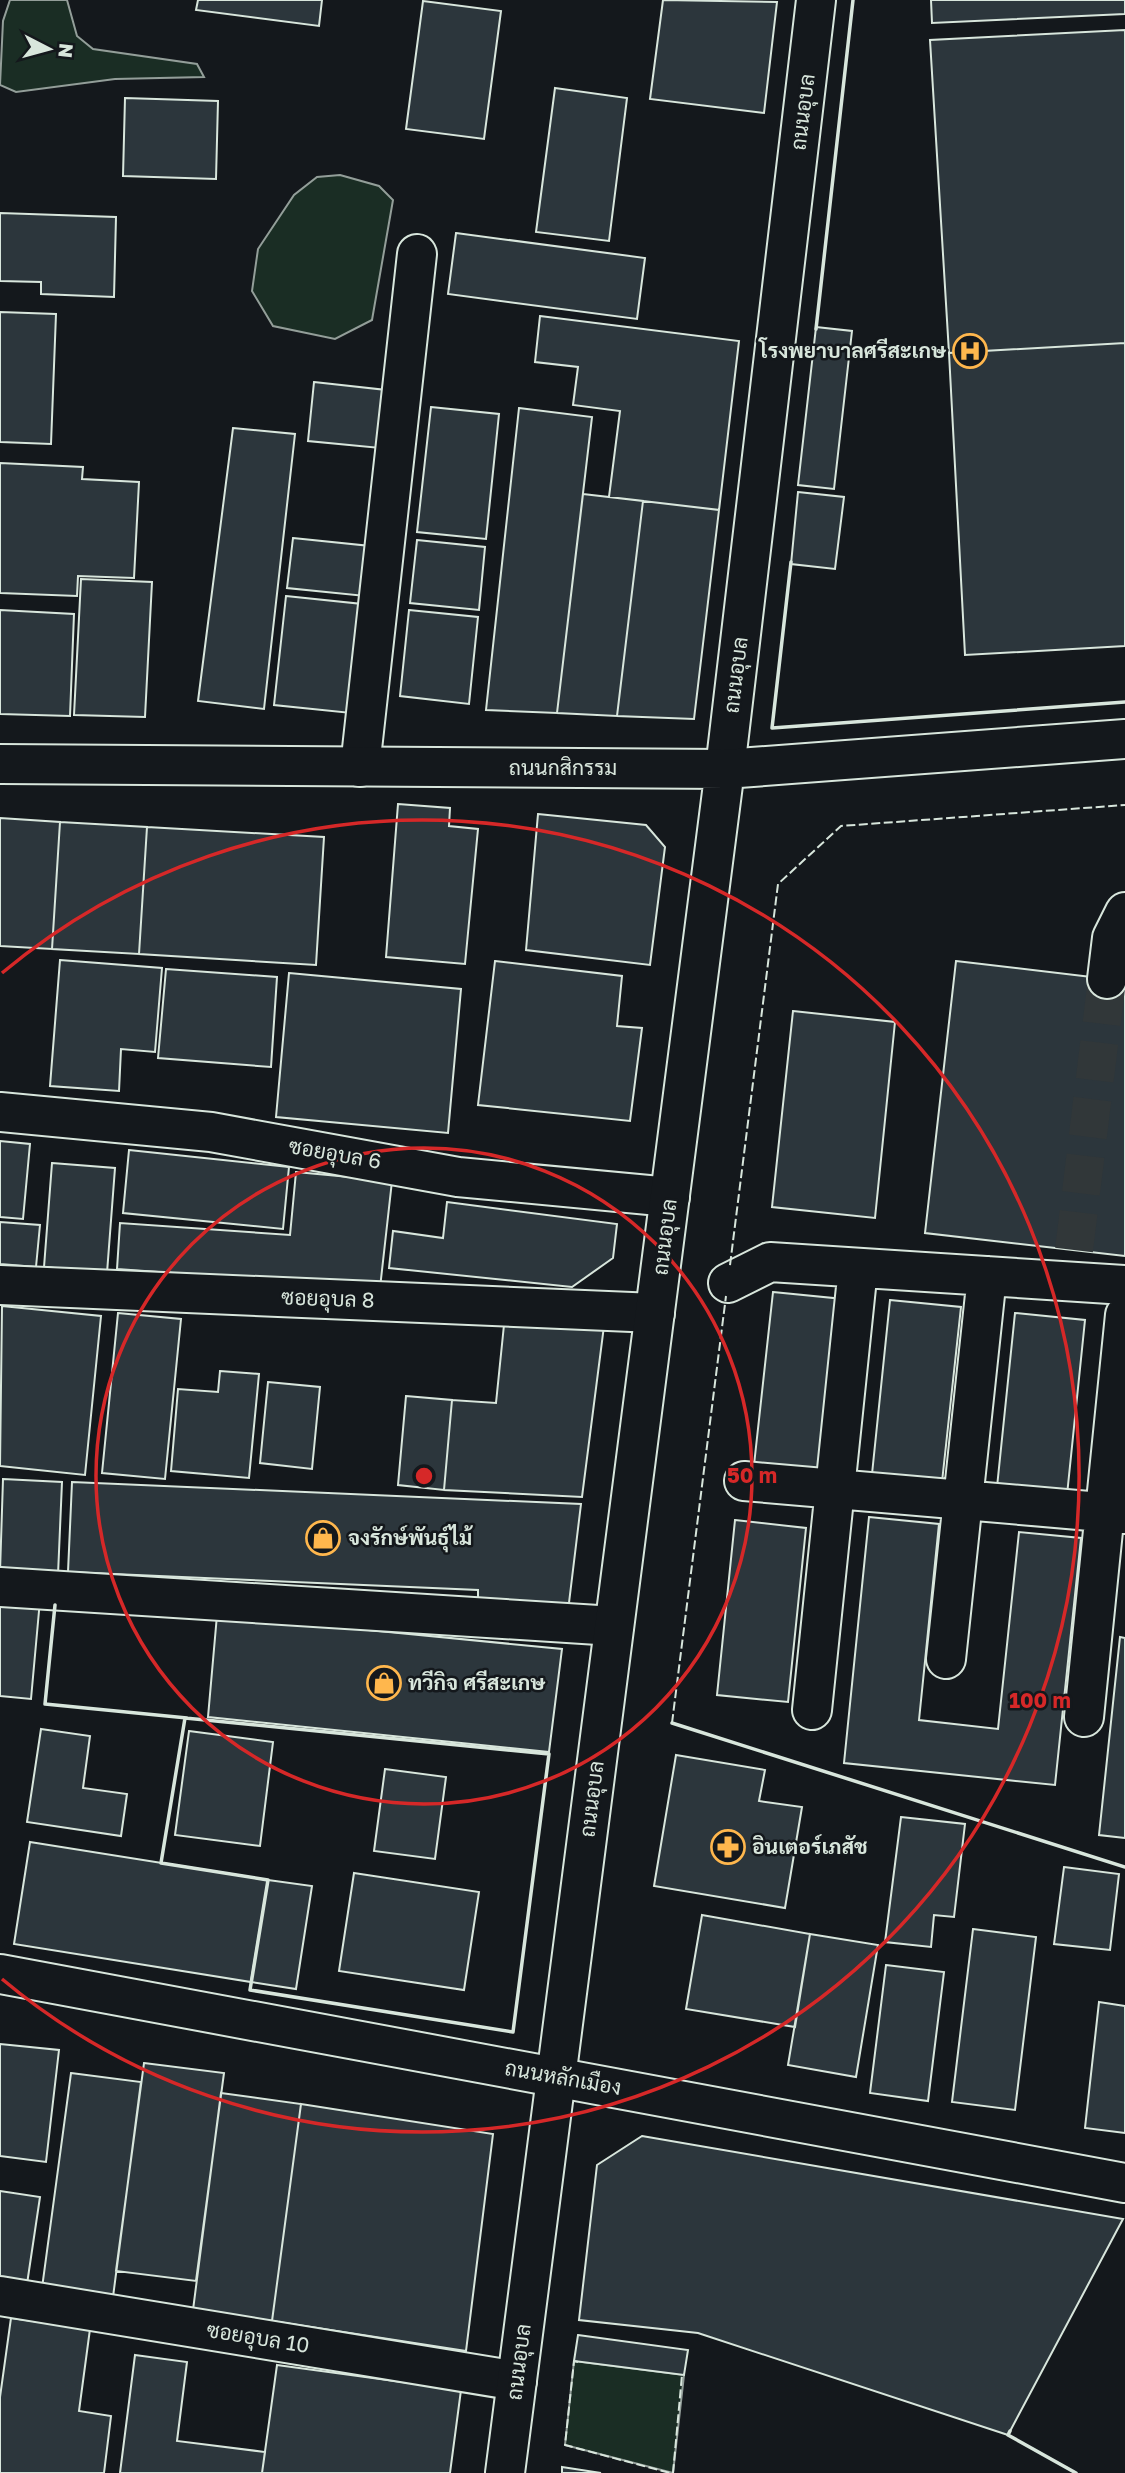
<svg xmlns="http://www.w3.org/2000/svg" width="1125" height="2473" font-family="'Golos Text',Sarabun,sans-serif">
<rect width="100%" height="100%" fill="#14181c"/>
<path fill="#1a2d24" stroke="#939e99" stroke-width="2" d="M 10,0 L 67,0 L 77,36 L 93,49 L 197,64 L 204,77 L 115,79 L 16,92 L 0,85 L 3,21 Z
M 340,175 L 379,186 L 393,200 L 372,320 L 335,339 L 273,326 L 252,291 L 258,249 L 294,195 L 317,177 Z
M 574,2361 L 684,2375 L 673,2473 L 565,2445 Z"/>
<path fill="#2c363c" stroke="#d8e6dc" stroke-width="2" d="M 198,0 L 322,0 L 319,26 L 196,10 Z
M 663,0 L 777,2 L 764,113 L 650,99 Z
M 931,0 L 1125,0 L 1125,14 L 932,23 Z
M 423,1 L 501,11 L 484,139 L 406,129 Z
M 1125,30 L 1125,343 L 949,353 L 930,40 Z
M 555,88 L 627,98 L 609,241 L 536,232 Z
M 125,98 L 218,101 L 216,179 L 123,176 Z
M 0,213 L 116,217 L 114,297 L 41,294 L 41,282 L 0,281 Z
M 456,233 L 645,258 L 637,319 L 448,294 Z
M 0,312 L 56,314 L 51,444 L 0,442 Z
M 540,316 L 739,341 L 719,510 L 609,497 L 620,411 L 573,405 L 578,367 L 535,362 Z
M 816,327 L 852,331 L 834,489 L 798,485 Z
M 1125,343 L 1125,646 L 965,655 L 949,353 Z
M 314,382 L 386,390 L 380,448 L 308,441 Z
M 431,407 L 499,414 L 486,539 L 417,532 Z
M 519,408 L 592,417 L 557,713 L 486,710 Z
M 233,428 L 295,434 L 264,709 L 198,701 Z
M 0,463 L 83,467 L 82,479 L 139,482 L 134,578 L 78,576 L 77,596 L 0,593 Z
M 798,492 L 844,497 L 835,569 L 791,564 Z
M 583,494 L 643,501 L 617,716 L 557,713 Z
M 643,501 L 719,510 L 694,719 L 617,716 Z
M 293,538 L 370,546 L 365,596 L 287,588 Z
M 417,540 L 485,547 L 479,610 L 410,603 Z
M 81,579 L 152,582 L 145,717 L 74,715 Z
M 286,596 L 362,604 L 351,713 L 274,705 Z
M 0,610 L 74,614 L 70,716 L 0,714 Z
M 409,610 L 478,617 L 469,704 L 400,696 Z
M 398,804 L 450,808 L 449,826 L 478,829 L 465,964 L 386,957 Z
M 538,814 L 646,825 L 665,847 L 650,965 L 526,950 Z
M 0,818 L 60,822 L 52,949 L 0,946 Z
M 60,822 L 147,827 L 139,954 L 52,949 Z
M 147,827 L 324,837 L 316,965 L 139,954 Z
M 60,960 L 162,968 L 155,1052 L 121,1049 L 119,1091 L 50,1086 Z
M 495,961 L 622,976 L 617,1026 L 642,1028 L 630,1121 L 478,1105 Z
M 956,961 L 1125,981 L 1125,1256 L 925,1233 Z
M 166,969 L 277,977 L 271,1067 L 158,1058 Z
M 289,973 L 461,989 L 448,1133 L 276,1117 Z
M 793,1011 L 895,1022 L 875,1218 L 772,1207 Z
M 0,1141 L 30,1144 L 23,1219 L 0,1217 Z
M 129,1150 L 289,1167 L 283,1229 L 123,1213 Z
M 52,1163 L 115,1168 L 107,1273 L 44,1267 Z
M 296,1172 L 392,1181 L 380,1288 L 117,1269 L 120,1223 L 290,1235 Z
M 447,1202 L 617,1224 L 613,1258 L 572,1287 L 389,1268 L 393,1231 L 443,1238 Z
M 0,1222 L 40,1225 L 36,1267 L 0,1264 Z
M 773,1292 L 843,1299 L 825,1473 L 754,1465 Z
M 890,1300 L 961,1307 L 942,1482 L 872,1474 Z
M 2,1306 L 101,1316 L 85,1475 L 0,1466 Z
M 118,1313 L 181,1319 L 165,1479 L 102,1473 Z
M 1015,1313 L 1085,1320 L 1067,1495 L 997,1487 Z
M 505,1315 L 604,1326 L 582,1497 L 444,1490 L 452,1400 L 496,1403 Z
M 220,1371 L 259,1374 L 249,1478 L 171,1471 L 178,1389 L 218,1392 Z
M 268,1382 L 320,1387 L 312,1469 L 260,1463 Z
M 406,1396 L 452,1400 L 444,1490 L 398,1485 Z
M 3,1479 L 62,1482 L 58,1575 L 0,1572 Z
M 72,1482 L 581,1504 L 568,1611 L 478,1606 L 478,1590 L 68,1572 Z
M 869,1517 L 939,1524 L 919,1720 L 998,1729 L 1019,1532 L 1081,1538 L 1055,1785 L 844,1763 Z
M 735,1520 L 806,1528 L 788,1702 L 717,1695 Z
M 0,1596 L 40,1600 L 31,1699 L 0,1696 Z
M 217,1615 L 562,1649 L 549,1752 L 208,1717 Z
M 1120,1637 L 1125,1638 L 1125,1838 L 1099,1835 Z
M 41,1729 L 90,1736 L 83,1788 L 127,1794 L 121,1836 L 27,1822 Z
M 189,1731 L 273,1742 L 260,1846 L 175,1835 Z
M 676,1755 L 765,1770 L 759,1801 L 802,1807 L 785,1908 L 654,1886 Z
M 385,1769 L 446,1777 L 435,1859 L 374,1851 Z
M 901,1817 L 965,1824 L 954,1917 L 934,1915 L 931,1947 L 885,1942 Z
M 30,1842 L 268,1880 L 251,1982 L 14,1944 Z
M 1064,1867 L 1119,1874 L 1110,1950 L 1054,1944 Z
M 354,1873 L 479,1892 L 464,1990 L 339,1971 Z
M 268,1880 L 312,1886 L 296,1989 L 251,1982 Z
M 702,1915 L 810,1934 L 795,2027 L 686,2009 Z
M 973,1929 L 1036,1937 L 1015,2110 L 952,2102 Z
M 810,1934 L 878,1945 L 856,2077 L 788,2065 Z
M 886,1965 L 944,1972 L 928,2101 L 870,2093 Z
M 1099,2002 L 1125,2006 L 1125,2133 L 1085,2128 Z
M 0,2044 L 59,2050 L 46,2162 L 0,2156 Z
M 144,2063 L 224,2073 L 196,2281 L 116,2271 Z
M 71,2073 L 141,2082 L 113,2297 L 42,2288 Z
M 221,2093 L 301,2104 L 272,2321 L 193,2310 Z
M 301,2104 L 493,2134 L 466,2351 L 272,2321 Z
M 642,2136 L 1123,2219 L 1008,2435 L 698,2333 L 579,2320 L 597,2165 Z
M 0,2191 L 40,2197 L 27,2284 L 0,2280 Z
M 11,2318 L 90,2329 L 79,2411 L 111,2416 L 104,2473 L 0,2473 L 0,2397 Z
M 578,2335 L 688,2350 L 684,2375 L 574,2361 Z
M 135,2355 L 187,2362 L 177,2441 L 265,2452 L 262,2473 L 120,2473 Z
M 277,2365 L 461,2390 L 450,2473 L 262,2473 Z
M 562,2467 L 601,2473 L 562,2473 Z"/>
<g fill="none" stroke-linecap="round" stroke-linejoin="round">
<path stroke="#313739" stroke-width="38" stroke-dasharray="38 19" stroke-linecap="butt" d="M 1074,1250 L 1107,979"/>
<g stroke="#d8e6dc" stroke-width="42">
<path id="minor" d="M 360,767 L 417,254
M 725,769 L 816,0
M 1107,979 L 1112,938 L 1125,912
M 0,1112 L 211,1132 L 458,1177 L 670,1197
M 728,1283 L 770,1262 L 1125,1285
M 0,1285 L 655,1313
M 744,1481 L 1125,1514
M 0,1587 L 614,1626
M 946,1659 L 987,1276
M 812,1710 L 858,1268
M 1084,1717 L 1125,1315
M 0,1974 L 1125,2183
M 0,2296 L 517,2381"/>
</g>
<g stroke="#d8e6dc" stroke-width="42">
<path id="major" d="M 0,764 L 725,769 L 1125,739
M 505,2473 L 725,769"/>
</g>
<use href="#minor" stroke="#14181c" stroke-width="38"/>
<use href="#major" stroke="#14181c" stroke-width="38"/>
<path stroke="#d8e6dc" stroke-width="2" stroke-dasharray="9 3.5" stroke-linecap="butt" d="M 730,1265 L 778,884 L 841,826 L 1125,805
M 672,1723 L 726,1296
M 578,2362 L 574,2361 L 565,2445 L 670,2473
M 673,2473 L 682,2375"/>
<path stroke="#d8e6dc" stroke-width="3.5" d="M 816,329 L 853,0
M 791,562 L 772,728 L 1125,702
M 55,1605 L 45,1704 L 187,1718
M 185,1718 L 549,1754 L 513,2032 L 250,1990 L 268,1880 L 161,1863 Z
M 672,1723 L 1125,1867
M 1010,2431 L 1008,2435 L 1076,2473"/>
</g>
<g fill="none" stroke="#d62828" stroke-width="3.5">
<circle cx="424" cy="1476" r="328"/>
<path d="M2 973A656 656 0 1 1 2 1979"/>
</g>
<defs>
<g id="hospital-ring" transform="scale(1.75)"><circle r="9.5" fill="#14181c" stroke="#ffb74d" stroke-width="1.5"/><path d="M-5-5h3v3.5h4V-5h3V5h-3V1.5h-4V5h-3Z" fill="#ffb74d"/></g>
<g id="shop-ring" transform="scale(1.75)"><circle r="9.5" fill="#14181c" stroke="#ffb74d" stroke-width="1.5"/><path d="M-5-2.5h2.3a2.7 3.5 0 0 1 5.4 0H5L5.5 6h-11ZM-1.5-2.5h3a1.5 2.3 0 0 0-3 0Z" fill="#ffb74d"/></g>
<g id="pharmacy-ring" transform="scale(1.75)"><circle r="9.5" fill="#14181c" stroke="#ffb74d" stroke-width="1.5"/><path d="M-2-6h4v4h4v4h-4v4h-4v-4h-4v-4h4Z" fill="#ffb74d"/></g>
</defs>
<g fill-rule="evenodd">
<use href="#hospital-ring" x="970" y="351"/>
<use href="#shop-ring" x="323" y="1538"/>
<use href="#shop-ring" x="384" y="1683"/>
<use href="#pharmacy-ring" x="728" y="1847"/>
</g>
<g text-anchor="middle" stroke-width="5" stroke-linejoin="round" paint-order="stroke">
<g font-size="21" fill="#d8e6dc" stroke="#14181c">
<text transform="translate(803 112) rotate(-83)" y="7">ถนนอุบล</text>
<text transform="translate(736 675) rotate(-83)" y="7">ถนนอุบล</text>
<text x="563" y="775">ถนนกสิกรรม</text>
<text transform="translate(335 1154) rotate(10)" y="7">ซอยอุบล 6</text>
<text transform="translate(665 1237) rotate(-83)" y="7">ถนนอุบล</text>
<text transform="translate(328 1299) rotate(2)" y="7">ซอยอุบล 8</text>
<text transform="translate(592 1799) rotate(-83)" y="7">ถนนอุบล</text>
<text transform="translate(563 2078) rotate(10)" y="7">ถนนหลักเมือง</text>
<text transform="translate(258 2338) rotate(9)" y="7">ซอยอุบล 10</text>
<text transform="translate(519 2362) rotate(-83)" y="7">ถนนอุบล</text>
</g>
<g font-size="21" font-weight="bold" fill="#d8e6dc" stroke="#14181c" text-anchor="start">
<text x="946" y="358" text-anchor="end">โรงพยาบาลศรีสะเกษ</text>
<text x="348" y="1545">จงรักษ์พันธุ์ไม้</text>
<text x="408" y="1690">ทวีกิจ ศรีสะเกษ</text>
<text x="752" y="1854">อินเตอร์เภสัช</text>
</g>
</g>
<circle cx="424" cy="1476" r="10" fill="#d62828" stroke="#14181c" stroke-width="3.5"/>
<g font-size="21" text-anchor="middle" font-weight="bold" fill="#d62828" stroke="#14181c" stroke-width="5" stroke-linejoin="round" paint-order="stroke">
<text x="752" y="1483">50 m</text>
<text x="1040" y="1708">100 m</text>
</g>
<g transform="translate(49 49) rotate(96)" stroke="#14181c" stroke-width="5" paint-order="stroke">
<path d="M0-5L12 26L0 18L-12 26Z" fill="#d8e6dc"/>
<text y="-10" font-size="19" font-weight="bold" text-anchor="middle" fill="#d8e6dc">N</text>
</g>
</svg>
